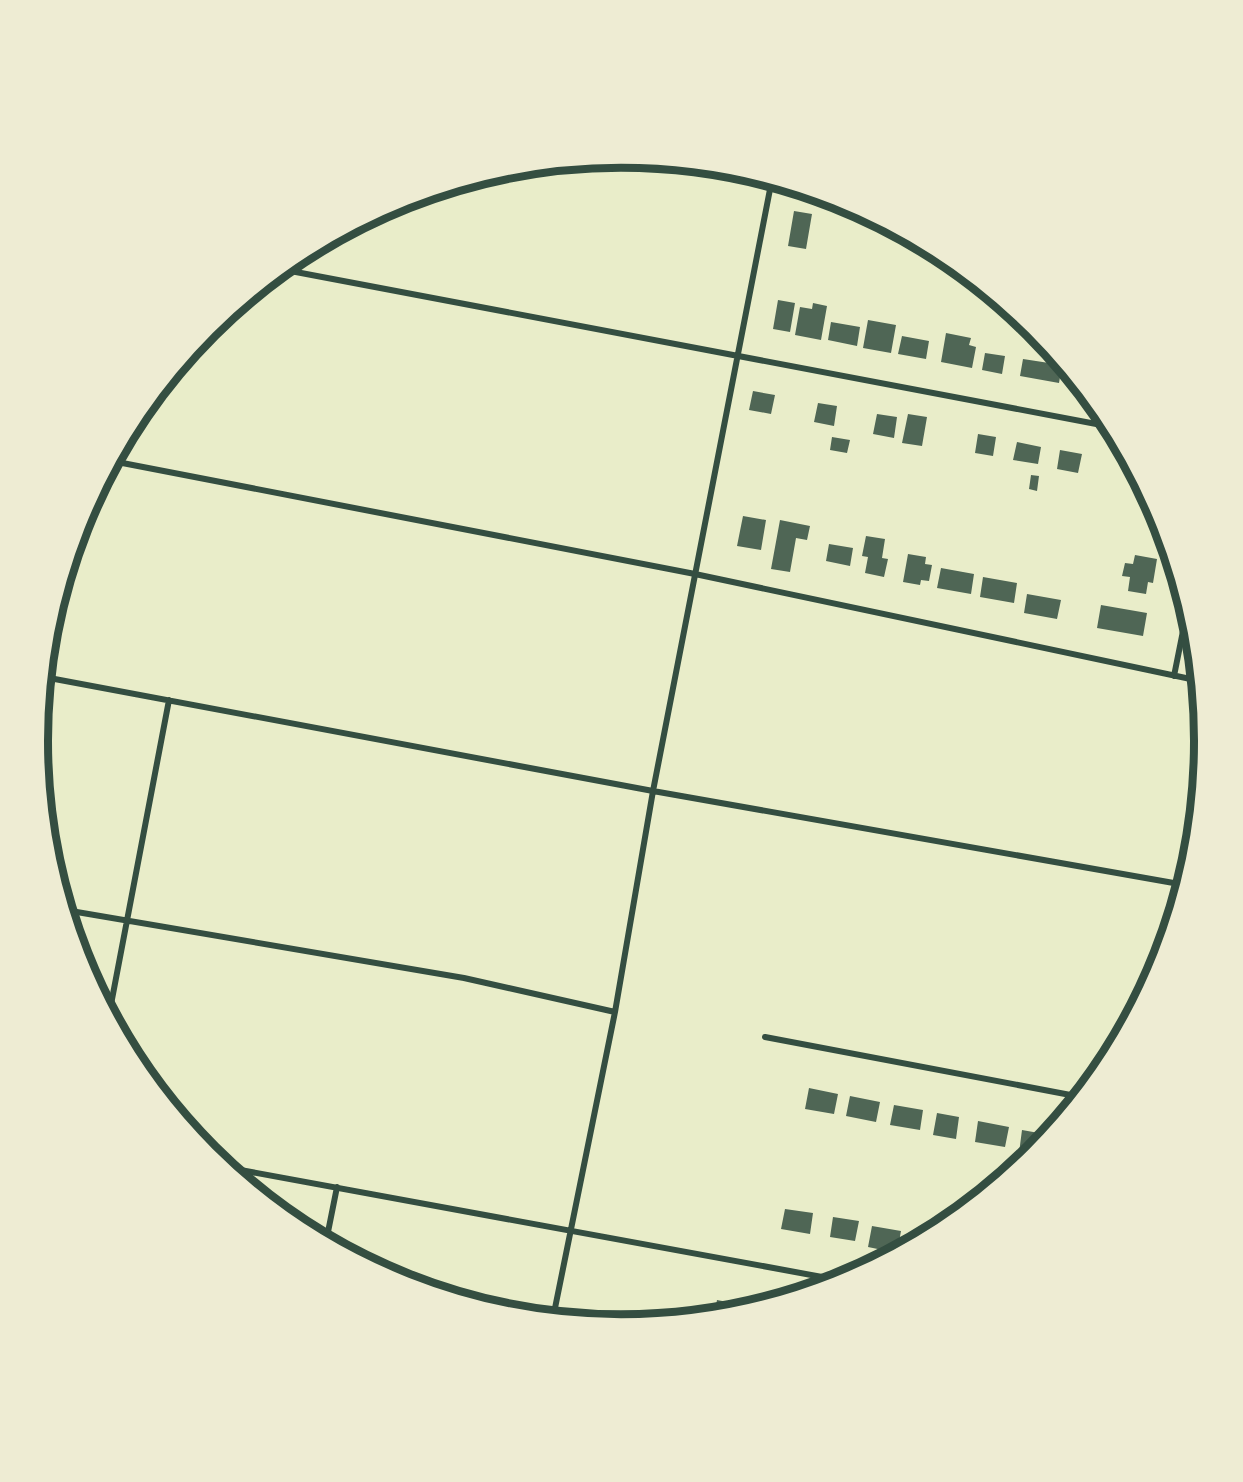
<svg xmlns="http://www.w3.org/2000/svg" width="1243" height="1482" font-family="'Zilla Slab',serif">
<rect width="100%" height="100%" fill="#e9edc9"/>
<path fill="#4f6655" d="M 794,211 L 812,214 L 806,249 L 788,246 Z
M 923,243 L 946,256 L 951,260 L 921,254 Z
M 974,278 L 993,294 L 972,290 Z
M 778,300 L 795,303 L 790,332 L 773,329 Z
M 813,303 L 827,306 L 821,340 L 795,335 L 800,307 L 812,309 Z
M 868,320 L 896,325 L 891,353 L 863,348 Z
M 831,322 L 860,327 L 857,346 L 828,340 Z
M 946,333 L 971,338 L 969,345 L 976,347 L 972,368 L 941,362 Z
M 902,336 L 929,341 L 926,359 L 898,354 Z
M 985,353 L 1005,356 L 1002,374 L 982,370 Z
M 1023,359 L 1062,365 L 1059,383 L 1020,376 Z
M 1072,374 L 1084,389 L 1070,386 Z
M 753,391 L 775,395 L 771,414 L 749,410 Z
M 818,403 L 837,406 L 834,426 L 814,422 Z
M 877,414 L 897,417 L 894,438 L 873,434 Z
M 908,414 L 927,417 L 922,446 L 902,443 Z
M 978,434 L 996,437 L 993,456 L 975,453 Z
M 832,437 L 850,440 L 847,453 L 830,450 Z
M 1017,442 L 1041,447 L 1038,464 L 1013,460 Z
M 1060,450 L 1082,454 L 1078,473 L 1057,469 Z
M 1127,459 L 1130,460 L 1138,475 L 1124,472 Z
M 1031,475 L 1039,476 L 1037,491 L 1029,489 Z
M 743,516 L 766,520 L 761,550 L 737,546 Z
M 780,520 L 810,526 L 807,540 L 796,538 L 790,572 L 771,569 Z
M 866,536 L 885,539 L 882,558 L 888,559 L 884,577 L 865,573 L 868,557 L 862,556 Z
M 829,544 L 853,548 L 850,566 L 826,561 Z
M 908,554 L 926,557 L 925,564 L 932,565 L 929,581 L 921,580 L 920,585 L 903,582 Z
M 1135,555 L 1157,559 L 1153,583 L 1148,582 L 1146,594 L 1128,591 L 1130,577 L 1122,576 L 1125,563 L 1133,564 Z
M 941,568 L 974,574 L 971,594 L 937,588 Z
M 983,577 L 1017,583 L 1014,603 L 980,597 Z
M 1027,594 L 1061,600 L 1057,619 L 1024,613 Z
M 1101,605 L 1147,613 L 1143,636 L 1097,628 Z
M 809,1088 L 838,1094 L 834,1114 L 805,1109 Z
M 850,1096 L 880,1102 L 876,1122 L 846,1116 Z
M 894,1105 L 923,1110 L 920,1130 L 890,1125 Z
M 937,1113 L 959,1117 L 956,1139 L 933,1135 Z
M 978,1121 L 1009,1127 L 1005,1147 L 975,1142 Z
M 1022,1130 L 1050,1135 L 1033,1155 L 1019,1153 Z
M 785,1209 L 813,1213 L 810,1234 L 781,1229 Z
M 833,1217 L 859,1221 L 855,1241 L 830,1237 Z
M 872,1226 L 901,1231 L 897,1253 L 868,1247 Z
M 717,1300 L 753,1307 L 752,1309 L 735,1314 L 714,1316 Z"/>
<g fill="none" stroke-linecap="round" stroke-linejoin="round">
<path stroke="#344e41" stroke-width="6" d="M 280,269 L 1112,427
M 112,461 L 695,574 L 1200,681
M 1174,676 L 1188,606
M 44,677 L 653,791 L 1185,885
M 65,910 L 464,978 L 615,1012
M 109,1015 L 169,700
M 765,1037 L 1081,1097
M 224,1167 L 844,1281
M 326,1242 L 337,1187
M 553,1318 L 615,1012 L 653,791 L 772,179"/>
</g>
<path d="M0 0H1243V1482H0ZM48 741a573 573 0 1 1 1146 0a573 573 0 1 1-1146 0Z" fill="#eeecd3" fill-rule="evenodd"/>
<path fill="none" stroke="#344e41" stroke-width="8" d="M48 741a573 573 0 1 1 1146 0a573 573 0 1 1-1146 0Z"/>
</svg>
